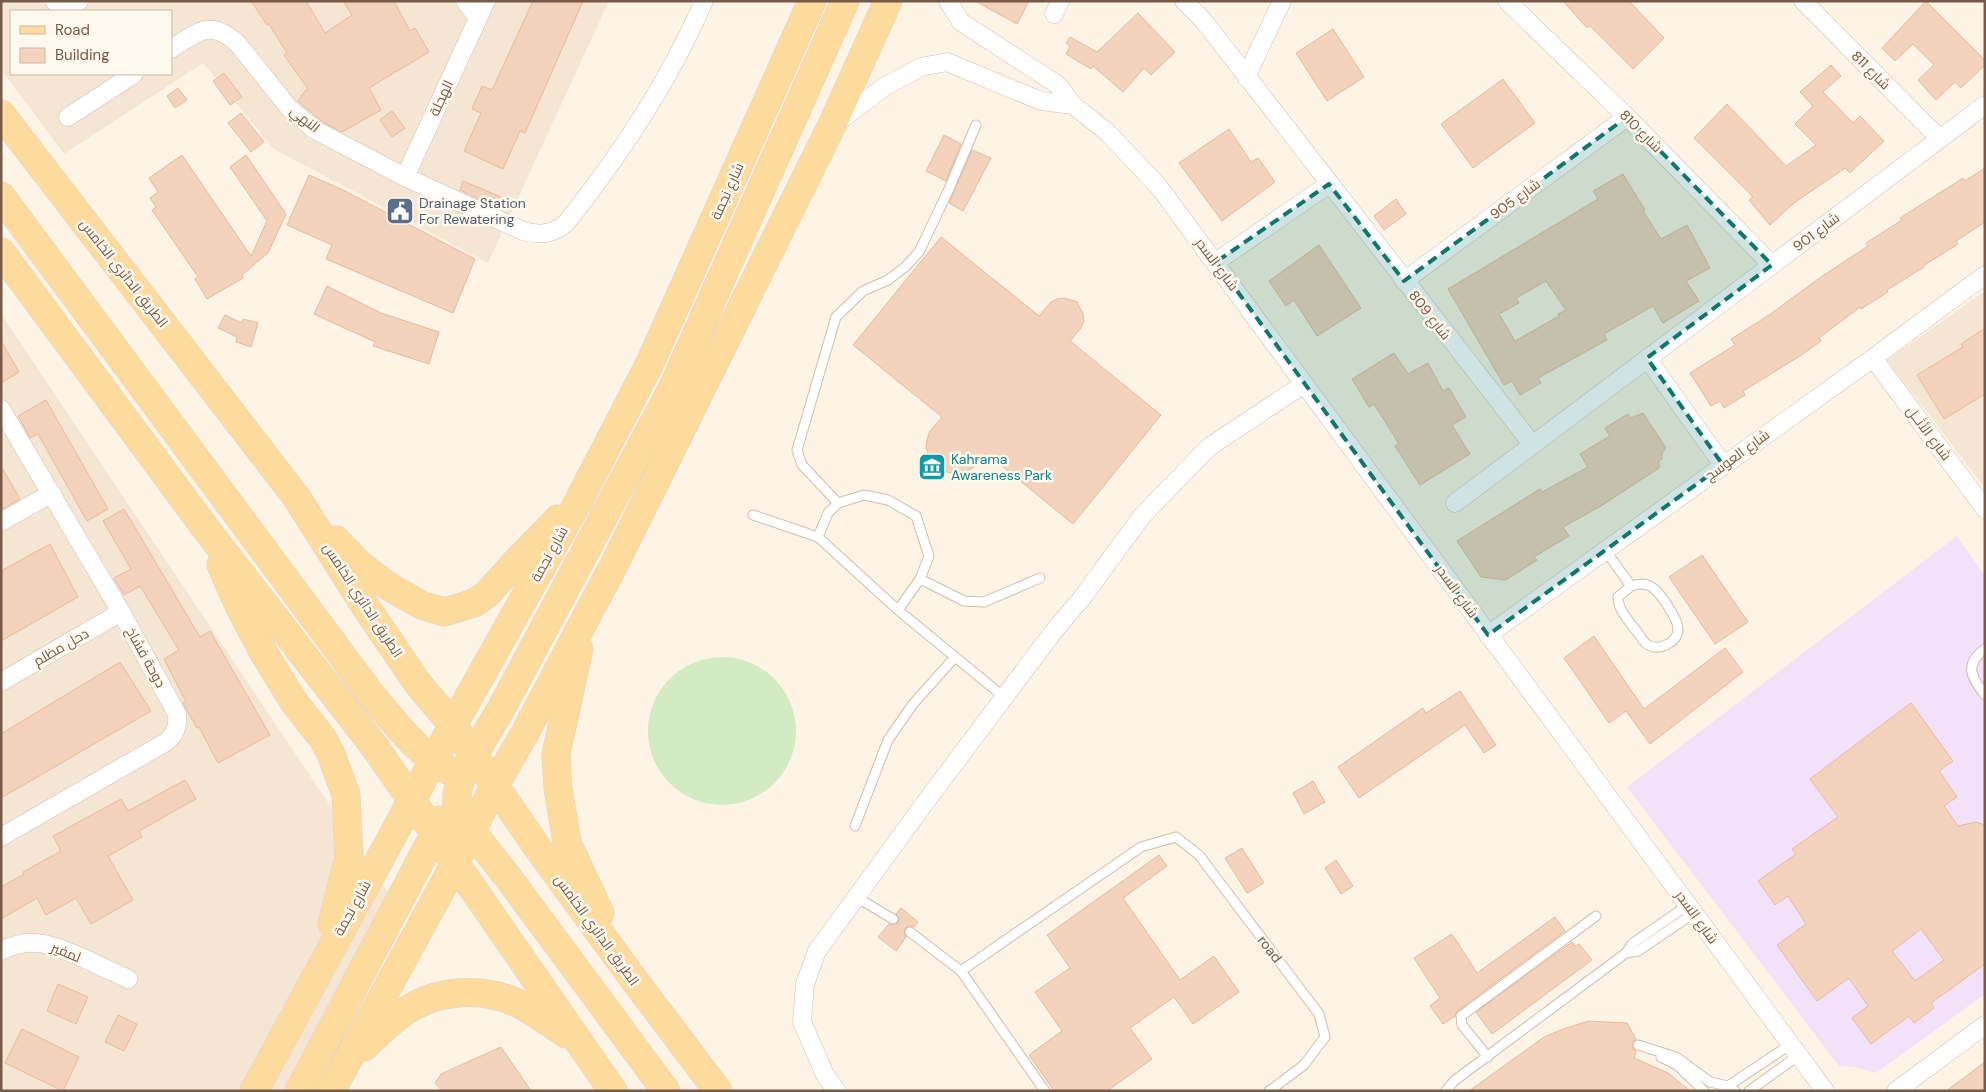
<svg xmlns="http://www.w3.org/2000/svg" width="1986" height="1092" font-family="'DM Sans',Cairo,sans-serif">
<rect width="100%" height="100%" fill="#fdf4e5"/>
<path fill="#f5e6d4" fill-rule="evenodd" d="M 1,1 L 609,1 L 488,263 L 274,149 L 203,63 L 64,154 L 1,69 ZM 11,11 L 171,11 L 171,74 L 11,74 Z
M 1985,291 L 1985,488 L 1887,360 Z
M 1,314 L 400,910 L 305,1091 L 1,1091 Z"/>
<path fill="#f1e2f9" d="M 1957,536 L 1985,576 L 1985,994 L 1876,1073 L 1854,1067 L 1839,1066 L 1627,787 Z"/>
<path fill="#d3ebc3" d="M648 731a74 74 0 1 1 148 0a74 74 0 1 1-148 0Z"/>
<path fill="#f3d3bc" stroke="#e6ba9c" fill-rule="evenodd" d="M 251,1 L 306,1 L 325,33 L 352,15 L 343,1 L 394,1 L 410,31 L 415,28 L 429,52 L 369,88 L 381,110 L 342,132 L 321,121 L 298,101 L 305,91 L 308,89 L 284,55 L 287,53 L 269,24 L 267,25 Z
M 533,1 L 583,1 L 525,133 L 520,131 L 503,169 L 464,151 L 481,113 L 472,109 L 482,86 L 492,90 Z
M 975,1 L 1029,1 L 1017,24 Z
M 1563,1 L 1629,1 L 1664,38 L 1633,69 L 1590,26 L 1587,28 Z
M 1926,1 L 1985,60 L 1985,65 L 1961,88 L 1955,82 L 1936,100 L 1918,80 L 1934,65 L 1913,44 L 1895,61 L 1882,48 Z
M 1138,13 L 1175,52 L 1151,75 L 1144,68 L 1123,92 L 1093,66 L 1091,69 L 1066,54 L 1070,46 L 1066,43 L 1070,37 L 1097,52 Z
M 1333,29 L 1364,77 L 1327,101 L 1296,53 Z
M 1831,65 L 1841,76 L 1823,92 L 1853,123 L 1860,116 L 1884,141 L 1850,173 L 1845,168 L 1794,203 L 1770,225 L 1749,200 L 1753,197 L 1694,138 L 1727,104 L 1786,166 L 1816,145 L 1795,124 L 1813,106 L 1800,92 Z
M 224,73 L 242,97 L 230,105 L 213,81 Z
M 1503,79 L 1535,123 L 1473,168 L 1441,124 Z
M 178,88 L 187,100 L 175,108 L 167,96 Z
M 392,111 L 405,128 L 392,137 L 380,120 Z
M 241,113 L 264,142 L 251,152 L 228,123 Z
M 1229,129 L 1251,162 L 1258,158 L 1275,182 L 1222,221 L 1179,163 Z
M 944,135 L 961,144 L 946,181 L 926,171 Z
M 972,150 L 991,158 L 963,211 L 949,203 Z
M 182,155 L 251,256 L 267,221 L 230,167 L 246,155 L 286,214 L 268,253 L 242,275 L 243,278 L 207,299 L 195,279 L 198,277 L 152,210 L 156,207 L 150,198 L 158,192 L 149,178 Z
M 1985,168 L 1985,222 L 1956,241 L 1958,244 L 1923,266 L 1924,267 L 1887,290 L 1888,292 L 1861,309 L 1860,307 L 1819,338 L 1821,341 L 1800,356 L 1743,391 L 1745,395 L 1724,408 L 1720,401 L 1711,406 L 1690,373 L 1735,345 L 1731,339 L 1769,315 L 1821,277 L 1868,246 L 1866,243 L 1902,220 L 1900,218 L 1963,178 L 1965,181 Z
M 1623,174 L 1645,210 L 1643,211 L 1661,239 L 1687,225 L 1710,268 L 1686,281 L 1699,301 L 1663,323 L 1653,306 L 1604,334 L 1607,340 L 1538,378 L 1541,383 L 1520,395 L 1512,381 L 1504,385 L 1448,289 L 1598,199 L 1593,191 ZM 1546,281 L 1566,310 L 1558,314 L 1559,316 L 1515,341 L 1499,314 L 1519,303 L 1516,298 Z
M 309,175 L 343,190 L 475,259 L 453,313 L 326,259 L 332,245 L 287,225 Z
M 463,181 L 503,198 L 499,208 L 460,190 Z
M 1396,199 L 1406,214 L 1384,230 L 1374,216 Z
M 941,237 L 1039,316 L 1051,302 L 1057,299 L 1064,298 L 1077,302 L 1083,314 L 1084,321 L 1081,328 L 1070,341 L 1161,415 L 1073,524 L 986,453 L 973,468 L 965,472 L 956,474 L 939,470 L 932,464 L 926,448 L 927,439 L 930,431 L 942,417 L 853,345 Z
M 1319,245 L 1361,308 L 1317,336 L 1294,300 L 1286,306 L 1269,281 Z
M 327,286 L 381,313 L 439,332 L 429,364 L 373,346 L 375,342 L 314,314 Z
M 225,315 L 242,323 L 243,319 L 258,323 L 251,347 L 236,342 L 237,337 L 218,328 Z
M 1985,328 L 1985,394 L 1944,419 L 1917,375 L 1963,347 L 1961,344 Z
M 1,341 L 19,372 L 1,383 Z
M 1394,353 L 1408,374 L 1428,363 L 1443,391 L 1449,388 L 1466,417 L 1452,425 L 1470,454 L 1420,485 L 1395,446 L 1399,444 L 1374,404 L 1369,407 L 1352,379 Z
M 46,400 L 108,509 L 87,521 L 38,434 L 30,438 L 18,416 Z
M 1643,413 L 1666,448 L 1662,453 L 1662,459 L 1659,461 L 1659,468 L 1601,506 L 1563,527 L 1569,536 L 1534,557 L 1537,560 L 1506,580 L 1481,577 L 1457,541 L 1540,489 L 1542,492 L 1588,467 L 1580,454 L 1610,436 L 1605,428 L 1628,414 L 1631,418 Z
M 1,466 L 20,499 L 1,510 Z
M 124,509 L 200,637 L 210,631 L 270,735 L 218,763 L 199,727 L 197,728 L 183,703 L 186,702 L 164,659 L 179,650 L 140,586 L 124,595 L 114,578 L 131,569 L 103,521 Z
M 50,544 L 78,597 L 1,641 L 1,571 Z
M 1702,555 L 1748,622 L 1715,644 L 1669,577 Z
M 1594,636 L 1644,709 L 1725,648 L 1743,672 L 1650,744 L 1626,711 L 1609,723 L 1564,658 Z
M 120,662 L 151,711 L 1,798 L 1,734 Z
M 1460,691 L 1496,745 L 1484,753 L 1465,725 L 1359,798 L 1338,767 L 1423,708 L 1426,713 Z
M 1911,703 L 1953,761 L 1939,771 L 1957,797 L 1944,806 L 1958,826 L 1976,822 L 1985,825 L 1985,964 L 1931,1003 L 1934,1008 L 1914,1023 L 1909,1016 L 1871,1044 L 1852,1018 L 1868,1006 L 1849,978 L 1817,1001 L 1777,945 L 1806,924 L 1788,896 L 1775,905 L 1758,881 L 1796,854 L 1792,849 L 1838,817 L 1810,779 ZM 1921,929 L 1944,960 L 1915,981 L 1892,951 Z
M 185,780 L 196,799 L 139,831 L 142,837 L 108,856 L 133,900 L 91,924 L 76,898 L 46,915 L 37,898 L 1,919 L 1,887 L 24,874 L 23,872 L 61,851 L 53,836 L 121,799 L 128,811 Z
M 1313,781 L 1325,802 L 1304,814 L 1293,793 Z
M 1242,848 L 1264,883 L 1247,893 L 1225,858 Z
M 1159,855 L 1167,866 L 1123,898 L 1180,980 L 1214,956 L 1239,992 L 1193,1024 L 1174,997 L 1130,1028 L 1152,1059 L 1107,1091 L 1054,1091 L 1029,1055 L 1062,1031 L 1035,992 L 1070,968 L 1047,935 Z
M 1336,860 L 1353,886 L 1341,894 L 1325,868 Z
M 901,908 L 918,922 L 914,927 L 910,926 L 905,928 L 904,932 L 906,937 L 896,951 L 878,937 L 889,924 L 893,925 L 898,923 L 899,919 L 896,914 Z
M 1555,917 L 1565,931 L 1457,1011 L 1455,1016 L 1443,1024 L 1430,1006 L 1440,998 L 1414,958 L 1452,934 L 1477,973 Z
M 1572,942 L 1575,946 L 1579,944 L 1592,960 L 1492,1034 L 1476,1012 Z
M 58,984 L 88,997 L 76,1024 L 47,1011 Z
M 118,1015 L 137,1024 L 124,1051 L 105,1042 Z
M 1589,1021 L 1627,1023 L 1636,1039 L 1632,1044 L 1633,1049 L 1636,1051 L 1634,1058 L 1668,1073 L 1690,1091 L 1469,1091 L 1544,1037 L 1563,1029 Z
M 22,1029 L 79,1057 L 63,1091 L 5,1063 Z
M 501,1047 L 531,1091 L 442,1091 L 435,1083 L 441,1074 Z
M 1985,1062 L 1985,1091 L 1946,1091 Z"/>
<g fill="none" stroke-linecap="round" stroke-linejoin="round">
<g stroke="#d1bead" stroke-width="11">
<path id="service" d="M 838,503 L 802,465 L 797,450 L 836,317 L 863,291 L 888,280 L 905,267 L 919,252 L 949,189 L 976,125
M 753,515 L 818,537
M 1605,550 L 1631,586 L 1618,597 C 1618,611 1630,622 1638,633 C 1641,637 1644,643 1648,645 C 1659,651 1677,643 1678,630 C 1679,620 1659,590 1650,586 C 1643,583 1638,584 1631,586
M 920,579 L 964,601 L 984,602 L 1040,578
M 898,610 L 920,579 L 929,556 L 916,516 L 888,500 L 864,495 L 838,503 L 828,513 L 818,537 L 898,610 L 1004,697
M 1985,649 C 1963,665 1972,678 1985,695
M 855,826 L 888,740 L 913,704 L 955,657
M 856,897 L 893,919
M 910,932 L 961,971 L 1045,1091
M 1626,953 L 1638,951 L 1694,913
M 961,971 L 1141,847 L 1176,837 L 1199,855 L 1319,1014 L 1325,1037 L 1304,1065 L 1269,1091
M 1638,1045 L 1676,1057 L 1710,1082 L 1728,1086 L 1735,1091
M 1488,1057 L 1462,1025 L 1461,1016 L 1596,916
M 1661,1057 L 1677,1065 L 1704,1091
M 1725,1088 L 1791,1044
M 1446,1091 L 1454,1081 L 1626,953 L 1633,943 L 1688,905
M 1749,1091 L 1799,1055"/>
</g>
<g stroke="#d1bead" stroke-width="19">
<path id="minor" d="M 54,1 L 63,10 L 79,1
M 465,1 L 478,18
M 948,1 L 961,22 L 1058,85 L 1073,105 L 1107,132 L 1159,187 L 1825,1091
M 1184,1 L 1203,20 L 1532,444
M 1507,1 L 1627,117 L 1772,265
M 1803,1 L 1940,139
M 1054,14 L 1060,1
M 171,49 C 198,32 210,18 238,44 L 290,109 L 315,130 L 405,177 L 523,231 C 540,236 554,234 567,222 C 621,154 670,80 704,1
M 1246,77 L 1282,1
M 68,117 L 134,74
M 834,125 L 884,87 L 921,67 L 947,62 L 1041,101 L 1073,105
M 405,177 L 486,1
M 1216,262 L 1329,184
M 1404,281 L 1627,117
M 1647,358 L 1723,465
M 1873,358 L 1985,509
M 1,409 L 121,612 L 177,714 C 178,726 176,734 166,742 L 1,837
M 1455,503 L 1985,105
M 1,522 L 52,493
M 1488,635 L 1873,358 L 1985,275
M 1,682 L 121,612
M 1,951 C 11,946 23,942 35,943 C 57,943 106,969 128,979
M 837,1091 L 825,1075 L 802,1022 L 805,984 L 817,951 L 927,800 L 1054,631 L 1082,598 L 1142,516 L 1209,447 L 1304,384
M 1896,1091 L 1985,1025"/>
</g>
<g stroke="#dcd4d0" stroke-width="29">
<path id="primary" d="M 1,114 L 297,498 L 365,606 L 419,685 L 453,725 L 535,844 L 629,973 L 718,1091
M 1,196 L 369,692 C 392,720 416,751 447,770
M 1,252 L 206,529 L 374,746 L 613,1091
M 336,540 L 359,564 L 388,586 L 423,606 L 445,612 L 474,603 L 487,594 L 518,560 L 558,519
M 221,565 L 240,608 L 265,655 L 294,702 L 323,739 L 331,754 L 346,795 L 349,857 L 332,924
M 579,649 L 556,754 L 558,788 L 567,843 L 600,913
M 461,818 L 510,880 L 666,1091
M 455,856 L 457,795 L 461,776 L 501,709 L 673,387 L 845,1
M 364,1047 C 377,1035 389,1022 404,1012 C 437,989 485,986 521,1005 C 536,1013 551,1024 566,1034
M 254,1091 L 433,761 L 578,502 L 649,365 L 812,1
M 299,1091 L 435,833 L 439,820
M 331,1091 L 455,864 L 495,785 L 526,731 L 616,561 L 831,127 L 888,1"/>
</g>
<use href="#service" stroke="#fff" stroke-width="9"/>
<use href="#minor" stroke="#fff" stroke-width="18"/>
<use href="#primary" stroke="#fddb9c" stroke-width="28"/>
</g>
<path fill="#0f766e" fill-opacity="0.2" stroke="#0f766e" stroke-width="4" stroke-dasharray="10 6" stroke-linejoin="round" d="M 1627,117 L 1772,265 L 1647,358 L 1723,465 L 1488,635 L 1216,262 L 1329,184 L 1404,281 Z"/>
<defs>
<g id="civic-square" transform="scale(1.4375)"><rect x="-9" y="-9" width="18" height="18" rx="4" fill="#5c6f8a" stroke="#fff8ec"/><path d="M-.6-6.5H3V-4.5H.6V-3L4-1V1h2V6H-6V1h2V-1L-.6-3ZM-1.2 2.5V6h2.4V2.5Z" fill="#fff"/></g>
<g id="museum-square" transform="scale(1.4375)"><rect x="-9" y="-9" width="18" height="18" rx="4" fill="#0f9aa8" stroke="#fff8ec"/><path d="M0-6L6-3V-2H-6V-3ZM-5-1h2V3h-2ZM-1-1h2V3h-2ZM3-1h2V3H3ZM-6 4H6V6H-6Z" fill="#fff"/></g>
</defs>
<g fill-rule="evenodd">
<use href="#civic-square" x="400" y="211"/>
<use href="#museum-square" x="932" y="467"/>
</g>
<g text-anchor="middle" stroke-width="5" stroke-linejoin="round" paint-order="stroke">
<g font-size="14" fill="#775a49" stroke="#fff8ec">
<text transform="translate(1871 70) rotate(45)" y="5">شارع 811</text>
<text transform="translate(441 98) rotate(-65)" y="5">الهجلة</text>
<text transform="translate(305 119) rotate(39)" y="5">النهي</text>
<text transform="translate(1641 131) rotate(45)" y="5">شارع 810</text>
<text transform="translate(727 191) rotate(-66)" y="5">شارع نجمة</text>
<text transform="translate(1515 199) rotate(-36)" y="5">شارع 905</text>
<text transform="translate(1816 232) rotate(-37)" y="5">شارع 901</text>
<text transform="translate(1217 264) rotate(53)" y="5">شارع السدر</text>
<text transform="translate(124 273) rotate(52)" y="5">الطريق الدائري الخامس</text>
<text transform="translate(1430 315) rotate(52)" y="5">شارع 809</text>
<text transform="translate(1929 433) rotate(53)" y="5">شارع الأثــل</text>
<text transform="translate(1737 455) rotate(-36)" y="5">شارع العوسج</text>
<text transform="translate(549 554) rotate(-61)" y="5">شارع نجمة</text>
<text transform="translate(1457 591) rotate(54)" y="5">شارع السدر</text>
<text transform="translate(363 600) rotate(57)" y="5">الطريق الدائري الخامس</text>
<text transform="translate(61 647) rotate(-30)" y="5">دحل مظلم</text>
<text transform="translate(146 657) rotate(61)" y="5">دوحة فشاخ</text>
<text transform="translate(352 908) rotate(-61)" y="5">شارع نجمة</text>
<text transform="translate(1697 917) rotate(54)" y="5">شارع السدر</text>
<text transform="translate(597 930) rotate(54)" y="5">الطريق الدائري الخامس</text>
<text transform="translate(1270 949) rotate(53)" y="5">road</text>
<text transform="translate(66 952) rotate(22)" y="5">لمفير</text>
</g>
<g font-size="14" fill="#4e5e75" stroke="#fff8ec" text-anchor="start">
<text x="419" y="208">Drainage Station<tspan x="419" dy="16">For Rewatering</tspan></text>
</g>
<g font-size="14" fill="#0d838f" stroke="#fff8ec" text-anchor="start">
<text x="951" y="464">Kahrama<tspan x="951" dy="16">Awareness Park</tspan></text>
</g>
</g>
<rect width="1986" height="1092" fill="none" stroke="#775a49" stroke-width="5"/>
<rect x="10" y="10" width="162" height="65" fill="#fff8ec" stroke="#c9b9ab"/>
<rect x="20" y="26" width="25" height="8" fill="#fddb9c" stroke="#c9b9ab"/>
<text x="55" y="35" font-size="15" fill="#775a49">Road</text>
<rect x="20" y="48" width="25" height="15" fill="#f3d3bc" stroke="#c9b9ab"/>
<text x="55" y="60" font-size="15" fill="#775a49">Building</text>
</svg>
